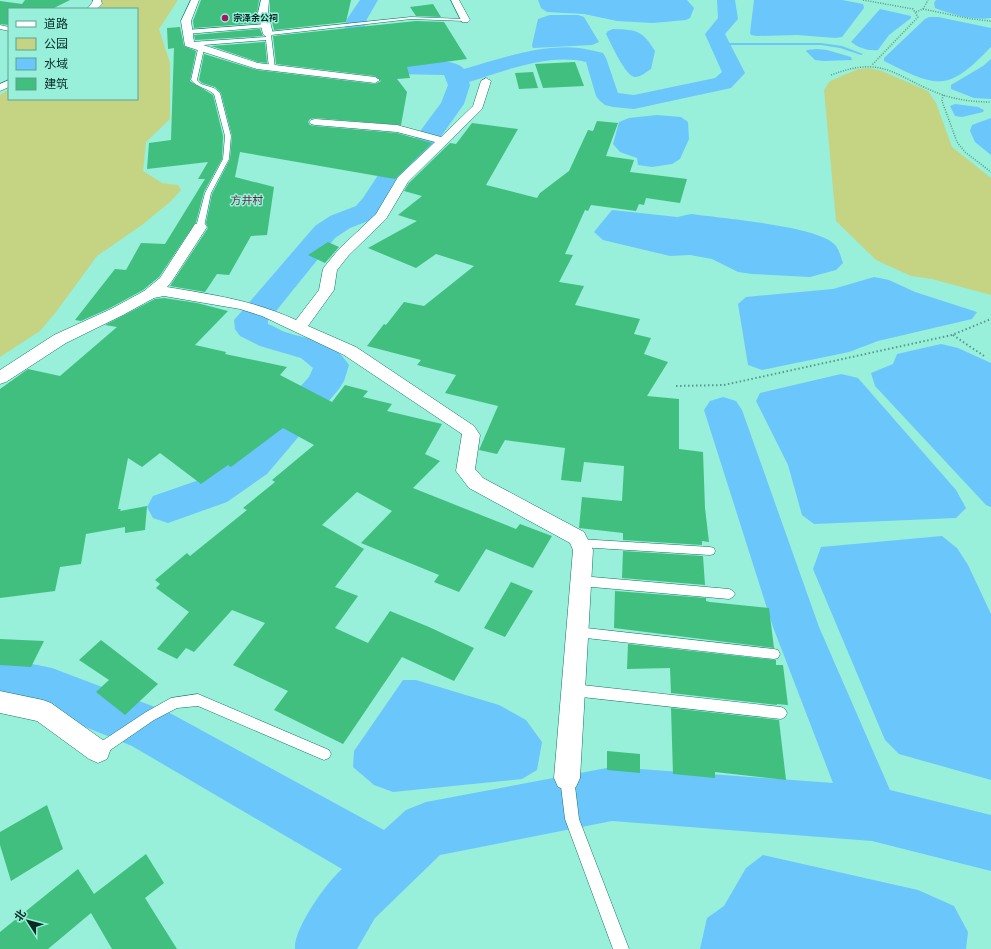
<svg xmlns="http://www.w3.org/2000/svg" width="991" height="949" font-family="'Roboto Serif','Noto Sans SC',serif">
<rect width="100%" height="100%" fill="#98efda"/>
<path fill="#c5d483" d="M 102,0 L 178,0 L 159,29 L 170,63 L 170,119 L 146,142 L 143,171 L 162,183 L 178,185 L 181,190 L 170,202 L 142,225 L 97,256 L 56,312 L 40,331 L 0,357 L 0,95 L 9,89 L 9,99 L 137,99 L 137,9 L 97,9 Z
M 869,68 L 882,71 L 928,91 L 936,103 L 952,147 L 991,178 L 991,295 L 932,279 L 911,276 L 876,260 L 836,221 L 824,90 L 830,81 L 858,69 Z"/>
<path fill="#6bc6fc" d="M 538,0 L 687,0 L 694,8 L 690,18 L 686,20 L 653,23 L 617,21 L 584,14 L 547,12 L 541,8 Z
M 754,0 L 842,0 L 863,4 L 864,8 L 842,37 L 836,38 L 797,35 L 757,36 L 751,35 L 750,33 Z
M 936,0 L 991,0 L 991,18 C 974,21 951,14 935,8 L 934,3 Z
M 880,9 L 911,16 L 911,18 L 889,35 L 878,50 C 868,51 859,48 851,42 Z
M 550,15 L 578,15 L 584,17 L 599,42 L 592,45 L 533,48 L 532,45 L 538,19 Z
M 929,17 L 938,17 L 991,28 L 991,47 C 979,59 961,79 943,81 C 926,84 899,68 884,61 L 884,58 L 925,19 Z
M 613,29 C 637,30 642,30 655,51 L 651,69 C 646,72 641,77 635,77 C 625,76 611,43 606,34 L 608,31 Z
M 817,49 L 827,50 L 851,57 L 852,60 L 823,61 L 815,60 L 806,51 L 807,50 Z
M 991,59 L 991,99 L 974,98 L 951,89 L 951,85 L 983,66 Z
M 955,104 L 978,107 L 984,110 L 983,112 L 962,117 L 955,116 L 950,106 Z
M 657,115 L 681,117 L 688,122 L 689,139 L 680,159 L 672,164 L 652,167 L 638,165 L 637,158 L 620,152 L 613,144 L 619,122 L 629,118 Z
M 991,118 L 991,155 L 975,142 L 970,131 L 972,125 Z
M 612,210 L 677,217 L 691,214 C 720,218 817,226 834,244 C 839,248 841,258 843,263 L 836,270 L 810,277 L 752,274 L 738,272 L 712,259 L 690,255 L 670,256 L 603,240 L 594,232 Z
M 874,277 L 889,280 L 915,292 L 977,312 L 972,319 L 878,341 L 849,352 L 762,370 L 748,365 L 738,304 L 746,297 L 833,289 Z
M 941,344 L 958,348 L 991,363 L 991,507 L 986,505 L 875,386 L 871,373 L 893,364 L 897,354 Z
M 841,374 L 858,378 L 956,490 L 966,508 L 956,518 L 814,524 L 802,515 L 788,465 L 756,401 L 760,393 Z
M 942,536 L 957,548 L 968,565 L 991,614 L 991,780 L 899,754 L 885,740 L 813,569 L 821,547 Z
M 403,680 L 416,680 L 499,705 L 526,720 L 542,742 L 537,770 L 522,779 L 393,792 L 374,785 L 353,767 L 354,751 Z
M 763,855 L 918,890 L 954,906 L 968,932 L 966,949 L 700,949 L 707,918 L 724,906 L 746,868 Z"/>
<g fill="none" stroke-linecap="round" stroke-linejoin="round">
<path fill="#6bc6fc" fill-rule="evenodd" d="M 720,43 L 821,43 L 842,46 L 863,54 L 861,55 L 840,48 L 821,45 L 719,45 L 719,43 Z"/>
<path fill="#6bc6fc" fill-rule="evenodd" d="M 360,0 L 378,0 L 367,19 L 364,29 L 390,58 L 396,60 C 410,61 455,57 464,69 C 500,59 540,44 579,48 C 587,49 595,51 603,53 L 606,58 L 618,93 L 634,95 L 715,78 L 722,72 L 705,34 L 718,18 L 717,0 L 735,0 L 738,19 L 725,34 L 745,73 L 731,88 L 634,109 L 613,107 L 605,105 L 600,101 L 596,96 L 586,62 C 548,53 505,71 469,82 L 470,85 L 464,104 L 430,152 L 405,174 L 384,209 L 376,218 L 350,228 L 335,238 L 268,321 L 268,324 C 274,326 279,330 285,332 C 312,341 331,338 349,365 L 344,381 L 339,389 L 267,474 L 227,502 L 168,523 L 153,518 L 147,507 L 153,496 L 199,480 L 239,454 L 309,377 L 313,368 L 301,358 L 260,346 L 240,336 L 235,329 L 234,320 L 315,226 L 330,216 L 356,206 L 363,198 L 386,163 L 412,142 L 441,103 L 448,85 L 444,75 L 393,74 L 374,68 L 347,34 L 344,30 L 347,19 Z
M 723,397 L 736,401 L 742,410 L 819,627 L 890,790 L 991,815 L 991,871 L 872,841 L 612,821 L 440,855 L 375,918 L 357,949 L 295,949 C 293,929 327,882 342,869 L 132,746 L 49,712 L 12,704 L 0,704 L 0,660 L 12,660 L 52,668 L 168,712 L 384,830 L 406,810 L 426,802 L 612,767 L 833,783 L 773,627 L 704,410 L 710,401 Z"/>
</g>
<path fill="#41bf7f" d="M 25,0 L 70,0 L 52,9 L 9,9 L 9,25 L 0,24 L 0,1 L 22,4 Z
M 201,0 L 259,0 L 257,13 L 259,23 L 194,28 L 193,21 Z
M 270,0 L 351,0 L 346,22 L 274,30 L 270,13 Z
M 433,4 L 441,17 L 416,16 L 410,7 Z
M 416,21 L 444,22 L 467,59 L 407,67 L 410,78 L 397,79 L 407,92 L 401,125 L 315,118 L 310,119 L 308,122 L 310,125 L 315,126 L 397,133 L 432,143 L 395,179 L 240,152 L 235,177 L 274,187 L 267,235 L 251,236 L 229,275 L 217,274 L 205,292 L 170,286 L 208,228 L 206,223 L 212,194 L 230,159 L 232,136 L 221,93 L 215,87 L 202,83 L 199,80 L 204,54 L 257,70 L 375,84 L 381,81 L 375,76 L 276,64 L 273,36 Z
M 180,27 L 184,46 L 196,51 L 190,81 L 213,95 L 223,136 L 222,159 L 204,192 L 196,222 L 159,277 L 143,290 L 110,308 L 81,321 L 75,320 L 115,269 L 126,270 L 141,243 L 165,244 L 205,179 L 198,179 L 208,162 L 147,169 L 149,143 L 171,140 L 174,48 L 168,49 L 167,28 Z
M 260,29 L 263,36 L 195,40 L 194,35 Z
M 265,42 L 267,63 L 258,62 L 211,46 Z
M 575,62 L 584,86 L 543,88 L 535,64 Z
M 533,72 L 538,88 L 519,89 L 515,73 Z
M 597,121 L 618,123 L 606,156 L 634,160 L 630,172 L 687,179 L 680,203 L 646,198 L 644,205 L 639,204 L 636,211 L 591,205 L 588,211 L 585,210 L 565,254 L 573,255 L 559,282 L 584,286 L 575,305 L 640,319 L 634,334 L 651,338 L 644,354 L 668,362 L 647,396 L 679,399 L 679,449 L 703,452 L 705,508 L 709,542 L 702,541 L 702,545 L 623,540 L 623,533 L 579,528 L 582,497 L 622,501 L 624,466 L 584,462 L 581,482 L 561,480 L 565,448 L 505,440 L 497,454 L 479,450 L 498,406 L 445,393 L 456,375 L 417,365 L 421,360 L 367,346 L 384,324 L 386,325 L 404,302 L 424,306 L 474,266 L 436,254 L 416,268 L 368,248 L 417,221 L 398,215 L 422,196 L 404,191 L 409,183 L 450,143 L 456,144 L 472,123 L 518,129 L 486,185 L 537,198 L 540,193 L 569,171 L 588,130 L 593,131 Z
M 328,242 L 339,247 L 325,263 L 308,255 Z
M 164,298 L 197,303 L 228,311 L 195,345 L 226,352 L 225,354 L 287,367 L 280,375 L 332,402 L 345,385 L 368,391 L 363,397 L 392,404 L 387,411 L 442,424 L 425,454 L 440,461 L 413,488 L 516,529 L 520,524 L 552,536 L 533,568 L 486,549 L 459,592 L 434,582 L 439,575 L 361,543 L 392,511 L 357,492 L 322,525 L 364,549 L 335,587 L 358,596 L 335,628 L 368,643 L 390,611 L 429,627 L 474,648 L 454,681 L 402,657 L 343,744 L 274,710 L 288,691 L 233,665 L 265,623 L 232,610 L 194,652 L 186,648 L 177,659 L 157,649 L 189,612 L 156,588 L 160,584 L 155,580 L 187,553 L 190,556 L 247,510 L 243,508 L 275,482 L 272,480 L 314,445 L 283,428 L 231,467 L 228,465 L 201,484 L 160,453 L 142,467 L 128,458 L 118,509 L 121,509 L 120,511 L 147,506 L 145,530 L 125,533 L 125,527 L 86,534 L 81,564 L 60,567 L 55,591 L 0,598 L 0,389 L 28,369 L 60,376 L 117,327 L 105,325 L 155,299 Z
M 623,551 L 703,556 L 705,585 L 622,578 Z
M 511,582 L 533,591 L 505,637 L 484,628 Z
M 615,591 L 706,598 L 706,601 L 710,602 L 769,608 L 774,648 L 614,628 Z
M 0,639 L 44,641 L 31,667 L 0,665 Z
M 101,640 L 158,684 L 125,715 L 96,692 L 109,680 L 79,660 Z
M 628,644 L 776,660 L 776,665 L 783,665 L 788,705 L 777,704 L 777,705 L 671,693 L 670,668 L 627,669 Z
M 671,708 L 779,720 L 786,780 L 715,772 L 715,778 L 673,774 Z
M 607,751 L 640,754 L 640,773 L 607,770 Z
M 47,805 L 63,849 L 11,881 L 0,845 L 0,832 Z
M 146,854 L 164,883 L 145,898 L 177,949 L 112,949 L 91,913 L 48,949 L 0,949 L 0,932 L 78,869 L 94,894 Z"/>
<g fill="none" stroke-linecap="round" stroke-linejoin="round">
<g stroke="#137564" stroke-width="1">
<path id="lane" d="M 411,17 L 465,19 L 467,20 L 465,21 L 411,19 L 271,35 L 275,68 L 272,70 L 269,68 L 266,40 L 191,46 L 188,44 L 191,42 L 266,37 L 265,34 L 268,32 Z
M 266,24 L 269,26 L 268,27 L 187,34 L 184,32 L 187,30 Z
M 0,25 L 9,27 L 9,31 L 0,29 Z
M 201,47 L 204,49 L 197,80 L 201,84 L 214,88 L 220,93 L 231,136 L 229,159 L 211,193 L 204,227 L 200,229 L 196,227 L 205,193 L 223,159 L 225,136 L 214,94 C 207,88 198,88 191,80 L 198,49 Z
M 579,539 L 710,547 L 714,548 L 715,551 L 714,554 L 710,555 L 579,547 L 575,546 L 574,543 L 575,540 Z
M 581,576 L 729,589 L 733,591 L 735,594 L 733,597 L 729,599 L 581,586 L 577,584 L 575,581 L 577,578 Z
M 577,627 L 774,649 L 778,650 L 780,654 L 778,658 L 774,659 L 577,637 L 573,636 L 571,632 L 573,628 Z
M 573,684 L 781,707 L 785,709 L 787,713 L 785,717 L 781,719 L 573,696 L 569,694 L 567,690 L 569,686 Z
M 198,694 L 329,750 L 331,754 L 329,758 L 324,760 L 319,758 L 198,706 L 177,708 L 154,720 L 103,755 L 98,757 L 93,755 L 91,751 L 93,747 L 146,712 L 171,698 Z
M 567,771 L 572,773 L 574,778 L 579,819 L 629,949 L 613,949 L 565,819 L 560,778 L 562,773 Z"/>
</g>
<g stroke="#137564" stroke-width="1">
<path id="street" d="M 93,0 L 101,0 L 102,4 L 97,9 L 87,9 L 92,3 Z
M 191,0 L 199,0 L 191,21 L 194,42 L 258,63 L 375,77 L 380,80 L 375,83 L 257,69 L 185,46 L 181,21 Z
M 261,0 L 269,0 L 268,13 L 273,34 L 271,36 L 265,36 L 263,34 L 258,13 Z
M 451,0 L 459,0 L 470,20 L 468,22 L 462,22 Z
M 486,78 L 491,81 L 482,109 L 408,182 L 386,219 L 349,255 L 337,270 L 334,290 L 308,326 L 356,347 L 474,426 L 480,435 L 475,469 L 483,478 L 584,532 L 593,550 L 580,778 L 576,787 L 567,790 L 558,787 L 554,778 L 573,550 L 570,543 L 469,488 L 456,471 L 462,434 L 344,355 L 262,316 L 240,309 L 164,296 L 154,298 L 123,315 L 66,343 L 6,382 L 0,384 L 0,370 L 54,335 L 111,309 L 144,291 L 160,278 L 195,224 L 200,223 L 205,224 L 207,227 L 172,281 L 167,287 C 214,295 252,300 296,320 L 319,290 L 323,269 L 325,266 L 339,249 L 376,214 L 398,177 L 435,142 L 397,132 L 315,125 L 311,124 L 309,122 L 311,120 L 315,119 L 397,125 L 441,137 L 473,106 L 481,81 Z
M 9,80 L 9,87 L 0,91 L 0,84 Z
M 0,691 L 43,700 L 51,703 L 107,743 L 110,751 L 107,759 L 98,763 L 89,759 L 37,721 L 0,713 Z"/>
</g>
<path stroke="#57998a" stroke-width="1.5" stroke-dasharray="1 1.5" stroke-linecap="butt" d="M 863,0 L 913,9 L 918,17 L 872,65
M 923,9 L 972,19 L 991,21
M 916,12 L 923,9 L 928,0
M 831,75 C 886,54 895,78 943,95 C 958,100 975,102 991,102
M 943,95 L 942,101 L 957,142 L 965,152 L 991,172"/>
<path stroke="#57998a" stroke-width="2" stroke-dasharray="1.5 2.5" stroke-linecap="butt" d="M 953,335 L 984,356
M 676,386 L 724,385 L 952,335 L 991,319"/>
<use href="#lane" fill="#fff" fill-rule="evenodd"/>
<use href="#street" fill="#fff" fill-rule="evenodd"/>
</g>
<circle fill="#a4185e" stroke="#98efda" stroke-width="1.5" cx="225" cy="18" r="4"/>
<g text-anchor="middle" stroke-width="3" stroke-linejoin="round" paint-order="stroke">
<g font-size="9" font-weight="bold" fill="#052b24" stroke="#98efda" text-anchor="start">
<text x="233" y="21">宗泽余公祠</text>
</g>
<g font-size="11" fill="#6b2843" stroke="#98efda">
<text x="247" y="204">方井村</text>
</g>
</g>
<rect x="8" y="8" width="130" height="92" fill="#98efda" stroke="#5da191"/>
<rect x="16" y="21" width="20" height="6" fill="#ffffff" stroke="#5da191"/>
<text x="44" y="28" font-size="12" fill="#052b24">道路</text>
<rect x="16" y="38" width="20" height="12" fill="#c5d483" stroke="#5da191"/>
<text x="44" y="48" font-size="12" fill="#052b24">公园</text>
<rect x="16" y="58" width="20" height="12" fill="#6bc6fc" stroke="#5da191"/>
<text x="44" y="68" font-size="12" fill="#052b24">水域</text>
<rect x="16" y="78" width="20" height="12" fill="#41bf7f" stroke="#5da191"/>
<text x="44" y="88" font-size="12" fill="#052b24">建筑</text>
<g transform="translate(28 921) rotate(306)" stroke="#98efda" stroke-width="3" paint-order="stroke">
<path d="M0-3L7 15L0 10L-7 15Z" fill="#052b24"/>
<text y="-6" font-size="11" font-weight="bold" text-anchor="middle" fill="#052b24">北</text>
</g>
</svg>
